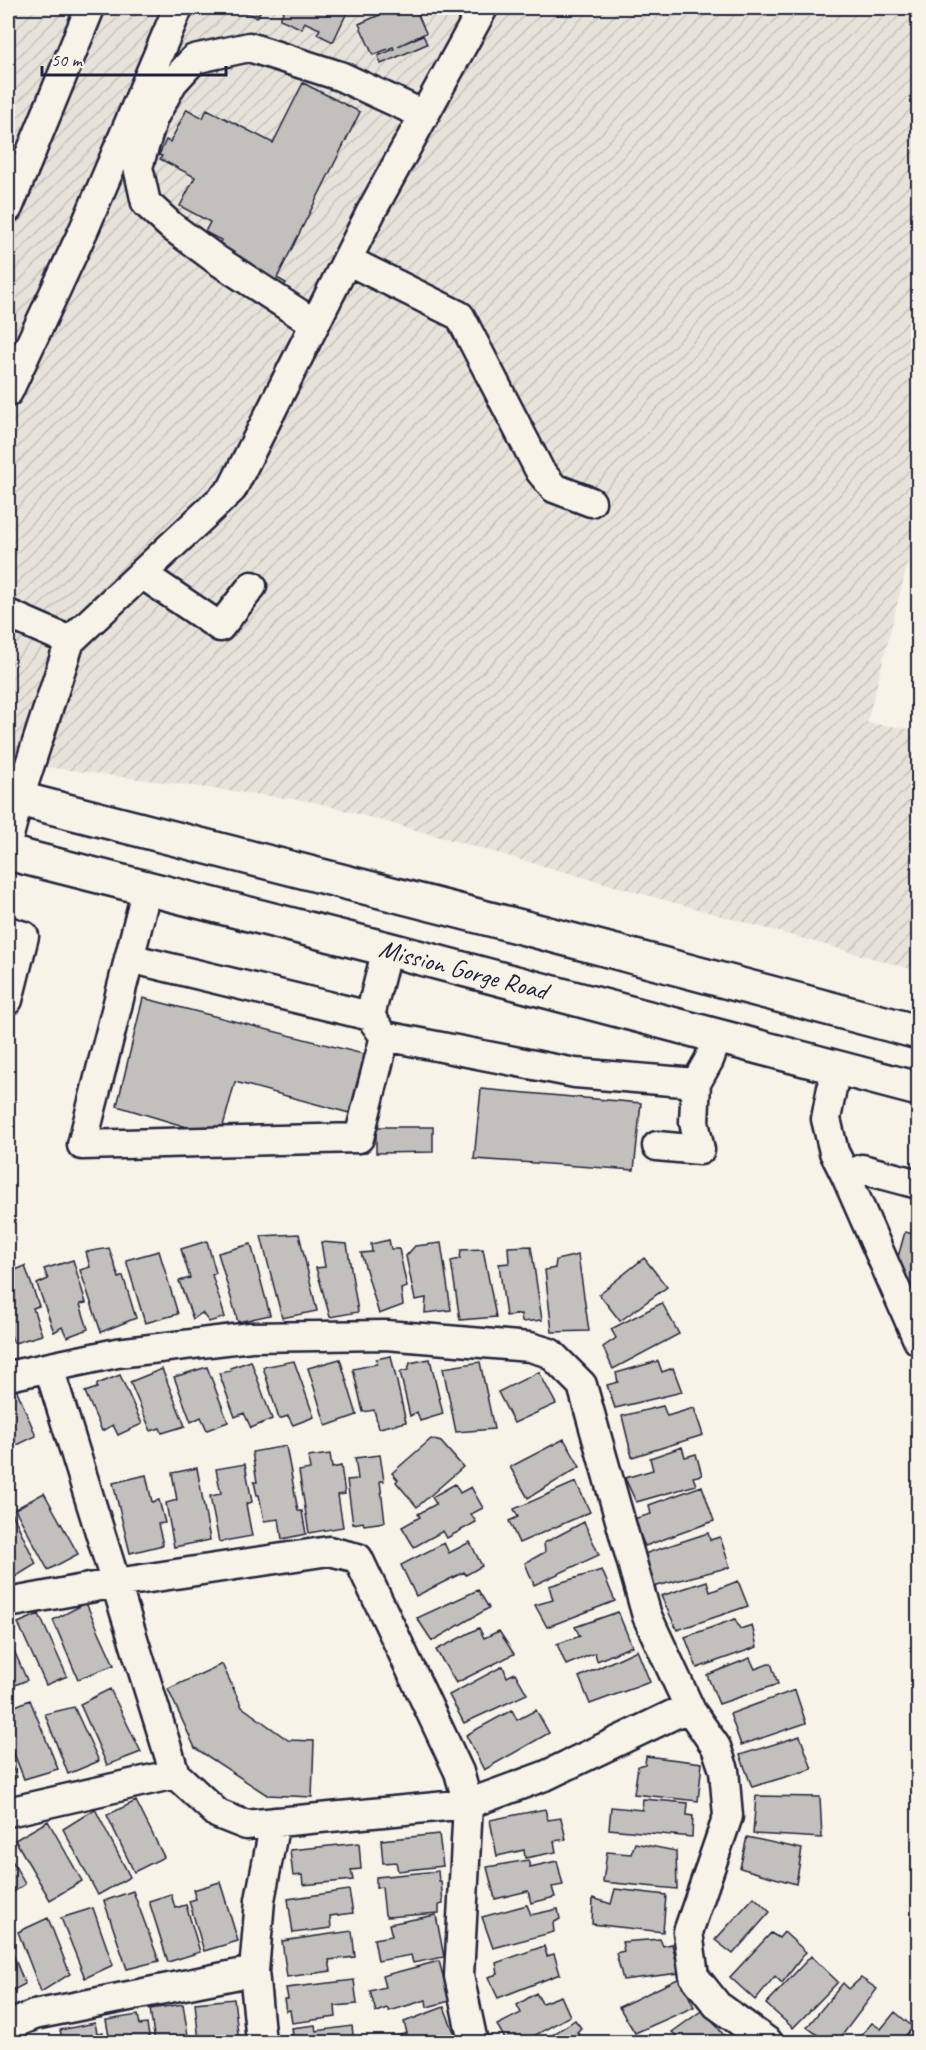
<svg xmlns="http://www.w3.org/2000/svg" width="926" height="2050" font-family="Caveat,sans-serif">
<defs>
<pattern id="industrial-furrows" width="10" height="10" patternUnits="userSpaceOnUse" patternTransform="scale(1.5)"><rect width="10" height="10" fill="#e7e3db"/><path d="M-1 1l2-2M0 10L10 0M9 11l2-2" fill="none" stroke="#c6c2bd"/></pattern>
</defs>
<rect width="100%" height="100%" fill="#f7f3e8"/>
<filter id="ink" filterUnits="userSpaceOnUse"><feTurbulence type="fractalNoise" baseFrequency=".0167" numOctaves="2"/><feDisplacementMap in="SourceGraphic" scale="12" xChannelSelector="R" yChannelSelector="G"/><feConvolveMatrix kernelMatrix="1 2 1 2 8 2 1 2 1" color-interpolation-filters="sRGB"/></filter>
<g filter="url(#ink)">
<path fill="url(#industrial-furrows)" d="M 8,8 L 918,8 L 918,522 L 867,723 L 918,730 L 918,971 L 315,802 L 8,762 Z"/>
<path fill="#c2bfbd" stroke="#22223b" stroke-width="1.5" d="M 238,8 L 237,8 L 262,8 L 257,18 L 241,10 L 239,11 L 237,10 Z
M 285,8 L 349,8 L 333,42 L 317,34 L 320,29 L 304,22 L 302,29 L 280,19 Z
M 395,8 L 415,8 L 426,33 L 398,46 L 423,35 L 427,44 L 381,64 L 378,56 L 394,49 L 393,47 L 373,55 L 359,24 Z
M 303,83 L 360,112 L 277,278 L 286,283 L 282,292 L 261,282 L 265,274 L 217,249 L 221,240 L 205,232 L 210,222 L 180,206 L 195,177 L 160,159 L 162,156 L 159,155 L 166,140 L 170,142 L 187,109 L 203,118 L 207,109 L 273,143 Z
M 143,998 L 379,1058 L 364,1117 L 235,1082 L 220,1137 L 117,1106 Z
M 481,1089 L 641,1103 L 634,1170 L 474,1159 Z
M 376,1127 L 433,1127 L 433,1152 L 376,1153 Z
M 905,1232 L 918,1235 L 918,1300 L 910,1298 L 896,1264 Z
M 299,1234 L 317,1311 L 282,1318 L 261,1236 Z
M 389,1240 L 391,1249 L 399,1249 L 407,1287 L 401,1289 L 403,1305 L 379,1314 L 361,1253 L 372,1252 L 371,1244 Z
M 207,1241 L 216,1273 L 212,1275 L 225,1317 L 209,1322 L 202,1313 L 193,1319 L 179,1281 L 190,1278 L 181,1249 Z
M 321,1242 L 347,1244 L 358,1312 L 330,1317 L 316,1268 L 325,1267 Z
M 441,1243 L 451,1310 L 425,1313 L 426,1298 L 415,1300 L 406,1256 L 415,1246 Z
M 251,1244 L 270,1315 L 238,1322 L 218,1253 Z
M 531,1246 L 542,1320 L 522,1322 L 521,1314 L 506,1316 L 499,1264 L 509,1263 L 508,1247 Z
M 109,1248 L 119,1278 L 123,1276 L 136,1318 L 101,1332 L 80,1270 L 90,1267 L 86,1252 Z
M 483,1249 L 496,1317 L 460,1320 L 451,1261 L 460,1259 L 461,1250 Z
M 159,1251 L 178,1314 L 145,1323 L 126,1260 Z
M 578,1255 L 589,1331 L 552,1332 L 545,1270 L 555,1268 L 556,1260 Z
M 644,1258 L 667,1287 L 620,1321 L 599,1294 Z
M 73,1260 L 86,1303 L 80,1304 L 88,1329 L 67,1337 L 62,1327 L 54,1332 L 37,1284 L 48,1279 L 44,1269 Z
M 25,1266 L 39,1306 L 33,1308 L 42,1335 L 14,1343 L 8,1330 L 8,1273 Z
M 662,1303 L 679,1334 L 613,1369 L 603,1347 L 616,1338 L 611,1329 Z
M 391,1356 L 406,1422 L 379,1428 L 374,1410 L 363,1412 L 353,1369 L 377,1364 L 376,1359 Z
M 340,1359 L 357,1415 L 326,1426 L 308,1368 Z
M 430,1359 L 443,1414 L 420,1421 L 417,1412 L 410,1416 L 400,1372 L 408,1370 L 410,1363 Z
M 251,1361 L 272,1419 L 251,1428 L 244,1413 L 235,1417 L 219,1373 L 231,1371 L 230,1368 Z
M 294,1361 L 314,1417 L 293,1425 L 288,1416 L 279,1419 L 263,1367 Z
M 658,1361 L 662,1372 L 673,1368 L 682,1392 L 615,1408 L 607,1385 L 618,1382 L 616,1373 Z
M 480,1362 L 494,1429 L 456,1432 L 443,1368 Z
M 207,1367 L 228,1422 L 207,1430 L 201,1417 L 191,1422 L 174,1377 Z
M 162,1369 L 185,1426 L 162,1433 L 160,1428 L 151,1431 L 130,1382 Z
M 539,1372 L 556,1404 L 514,1423 L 498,1392 Z
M 120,1375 L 142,1424 L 118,1435 L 113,1425 L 102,1431 L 85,1392 L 97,1388 L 97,1384 Z
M 15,1386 L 36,1436 L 9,1449 L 8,1446 L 8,1389 Z
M 663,1406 L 667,1416 L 694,1408 L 703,1435 L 632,1457 L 622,1416 Z
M 431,1439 L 441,1442 L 463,1467 L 417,1507 L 396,1482 L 398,1480 L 392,1473 Z
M 564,1439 L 580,1467 L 528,1498 L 510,1467 Z
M 286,1446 L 298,1511 L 302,1511 L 306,1534 L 282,1539 L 279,1519 L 264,1521 L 259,1495 L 257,1495 L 254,1482 L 257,1482 L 252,1452 Z
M 682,1447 L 685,1457 L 696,1454 L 702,1475 L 693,1477 L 696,1485 L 636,1502 L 625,1478 L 653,1470 L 650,1458 Z
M 330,1454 L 332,1468 L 341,1466 L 345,1494 L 338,1495 L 343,1527 L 309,1533 L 299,1471 L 310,1469 L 308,1457 Z
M 380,1455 L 384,1481 L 380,1481 L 385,1522 L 364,1525 L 363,1522 L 353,1524 L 347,1480 L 358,1479 L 355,1458 Z
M 245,1464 L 252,1502 L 246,1504 L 252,1536 L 219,1542 L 210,1496 L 221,1494 L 216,1469 Z
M 197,1468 L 210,1540 L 174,1547 L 166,1503 L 177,1500 L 172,1473 Z
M 146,1475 L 152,1502 L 159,1500 L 165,1523 L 158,1524 L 163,1545 L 130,1553 L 113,1483 Z
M 576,1482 L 590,1512 L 519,1543 L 509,1521 L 518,1517 L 514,1509 Z
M 455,1484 L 460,1493 L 471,1487 L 483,1508 L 471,1514 L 476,1522 L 447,1538 L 443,1531 L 414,1547 L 402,1527 L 420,1517 L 418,1514 L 436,1504 L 432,1497 Z
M 702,1486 L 714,1521 L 645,1546 L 633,1519 L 651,1514 L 649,1505 Z
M 44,1493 L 78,1554 L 48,1570 L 15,1509 Z
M 8,1504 L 36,1564 L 12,1579 L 8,1570 Z
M 584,1522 L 599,1555 L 534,1585 L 525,1563 L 545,1552 L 544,1543 Z
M 708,1533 L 710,1540 L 720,1537 L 730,1567 L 653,1587 L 644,1554 Z
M 470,1542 L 482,1566 L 466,1575 L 464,1572 L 416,1596 L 401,1565 L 444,1543 L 449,1553 Z
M 602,1570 L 615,1601 L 547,1627 L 535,1605 L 553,1600 L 549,1586 Z
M 707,1581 L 710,1592 L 738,1581 L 748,1606 L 677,1630 L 661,1596 Z
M 478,1590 L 489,1608 L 432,1641 L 417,1618 Z
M 86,1603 L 114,1665 L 78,1679 L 53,1620 Z
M 618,1612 L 632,1646 L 597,1661 L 595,1653 L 566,1665 L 557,1644 L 580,1636 L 575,1627 Z
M 39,1614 L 67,1676 L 46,1685 L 18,1623 Z
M 735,1619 L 740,1629 L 752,1625 L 757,1647 L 697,1668 L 685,1637 Z
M 479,1628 L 484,1638 L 499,1631 L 514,1654 L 456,1683 L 436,1650 Z
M 8,1637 L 27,1680 L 8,1688 Z
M 637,1650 L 650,1682 L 590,1704 L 579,1677 Z
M 750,1658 L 755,1669 L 771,1663 L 778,1684 L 719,1704 L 707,1675 Z
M 222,1664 L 242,1707 L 288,1740 L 314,1741 L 312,1797 L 267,1795 L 195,1748 L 168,1689 Z
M 503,1666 L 507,1677 L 515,1673 L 527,1694 L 464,1723 L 449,1695 Z
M 110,1689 L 141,1752 L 107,1765 L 80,1704 Z
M 795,1690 L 806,1723 L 741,1745 L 730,1714 Z
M 30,1700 L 58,1769 L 24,1779 L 8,1738 L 8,1709 Z
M 74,1707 L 99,1761 L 68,1774 L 45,1714 Z
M 512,1710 L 517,1720 L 536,1710 L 549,1733 L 484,1770 L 466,1735 Z
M 800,1736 L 812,1769 L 752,1787 L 740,1755 Z
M 646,1756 L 702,1763 L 698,1801 L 634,1794 L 638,1766 L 645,1764 Z
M 8,1758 L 17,1777 L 8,1782 Z
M 756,1796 L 820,1797 L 822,1838 L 753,1834 Z
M 643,1799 L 688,1803 L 687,1815 L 693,1816 L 692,1837 L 609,1829 L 611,1807 L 642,1810 Z
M 136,1801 L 164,1857 L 134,1872 L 107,1815 Z
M 95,1809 L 130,1877 L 98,1895 L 63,1829 Z
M 545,1809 L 548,1820 L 561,1818 L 566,1839 L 554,1841 L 556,1852 L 525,1858 L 524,1850 L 497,1856 L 490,1820 Z
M 48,1821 L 82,1881 L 50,1900 L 15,1840 Z
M 439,1834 L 443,1866 L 398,1871 L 396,1862 L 383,1863 L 381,1840 Z
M 747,1837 L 802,1849 L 796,1884 L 740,1868 Z
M 359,1843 L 361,1869 L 351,1870 L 353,1880 L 303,1885 L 302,1875 L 293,1876 L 290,1850 Z
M 635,1843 L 676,1851 L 677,1889 L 603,1882 L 607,1852 L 631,1854 Z
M 8,1853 L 25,1884 L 8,1896 Z
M 528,1860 L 530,1867 L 557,1861 L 563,1885 L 552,1887 L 555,1897 L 531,1903 L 528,1891 L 495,1899 L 487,1867 Z
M 438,1871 L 439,1881 L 441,1881 L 443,1904 L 439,1905 L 439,1913 L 387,1917 L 385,1915 L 382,1887 L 376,1888 L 376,1877 Z
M 220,1882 L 238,1941 L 204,1951 L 189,1901 L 196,1899 L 193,1890 Z
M 615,1889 L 666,1895 L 663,1932 L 592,1924 L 593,1898 L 611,1904 Z
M 349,1890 L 353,1913 L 330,1916 L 331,1928 L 293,1933 L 288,1899 Z
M 133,1891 L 159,1961 L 127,1969 L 104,1901 Z
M 171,1894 L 175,1908 L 186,1905 L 200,1952 L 168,1962 L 149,1901 Z
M 754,1897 L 770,1912 L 733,1954 L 715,1940 Z
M 527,1905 L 531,1915 L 558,1909 L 560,1919 L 553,1923 L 554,1932 L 493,1948 L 482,1917 Z
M 93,1908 L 113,1965 L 85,1978 L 61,1918 Z
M 436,1915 L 444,1957 L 413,1963 L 411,1955 L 378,1961 L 374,1939 L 392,1936 L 389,1924 Z
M 48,1918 L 70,1974 L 41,1992 L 18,1932 Z
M 352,1931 L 355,1957 L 329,1960 L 331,1971 L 287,1977 L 282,1941 Z
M 784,1932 L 806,1952 L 782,1983 L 775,1976 L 755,2000 L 730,1977 L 771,1933 L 779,1938 Z
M 660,1939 L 663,1946 L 672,1944 L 679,1973 L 623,1980 L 616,1953 L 624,1951 L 622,1942 Z
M 8,1942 L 25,1984 L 8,1993 Z
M 544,1946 L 547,1956 L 554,1954 L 560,1974 L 498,1998 L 488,1977 L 498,1974 L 496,1963 Z
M 811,1956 L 838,1982 L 793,2028 L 766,2004 Z
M 439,1961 L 450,2001 L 427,2007 L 426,2000 L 389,2011 L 387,2008 L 376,2012 L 370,1991 L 385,1987 L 382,1976 Z
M 680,1978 L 694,2007 L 635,2033 L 619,2007 Z
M 861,1978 L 877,1989 L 837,2042 L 827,2042 L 807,2027 L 843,1983 L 849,1989 Z
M 354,1980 L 357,2004 L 335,2006 L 336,2017 L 292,2023 L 290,2010 L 286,2011 L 284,1999 L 288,1999 L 286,1988 Z
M 536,1993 L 542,2003 L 561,1996 L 570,2016 L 523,2042 L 507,2042 L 497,2025 L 521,2013 L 517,2005 Z
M 234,1999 L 239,2042 L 199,2042 L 195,2003 Z
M 183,2004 L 189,2042 L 155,2042 L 150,2009 Z
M 444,2007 L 458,2042 L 385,2042 L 385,2040 L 407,2033 L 404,2022 Z
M 704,2009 L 725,2037 L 720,2042 L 670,2042 L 678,2037 L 672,2032 Z
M 895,2012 L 913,2027 L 900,2042 L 855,2042 L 872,2023 L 881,2029 Z
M 138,2015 L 140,2025 L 147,2024 L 150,2042 L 110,2042 L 106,2020 Z
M 575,2020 L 581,2028 L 577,2032 L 584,2042 L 542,2042 Z
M 95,2023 L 97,2033 L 103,2032 L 105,2042 L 63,2042 L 60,2030 Z
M 315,2025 L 316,2031 L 352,2026 L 354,2042 L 290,2042 L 289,2035 L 293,2035 L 292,2028 Z
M 733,2033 L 744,2042 L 725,2042 Z"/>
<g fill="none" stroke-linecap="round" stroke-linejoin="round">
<g stroke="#22223b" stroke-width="33">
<path id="minor" d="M 8,208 L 90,8
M 347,260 L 460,316 L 540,471 L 554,488 L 591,502
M 315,324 L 217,260 L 171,226 L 146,203 L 138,167 L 153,118 L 173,82 L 194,59 L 249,47 L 340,76 L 424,115
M 8,392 L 85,227 L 178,8
M 142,574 L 220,627 L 252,586
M 8,614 L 70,641
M 8,839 L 19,798 L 70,641 L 232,489 L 372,210 L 483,8
M 147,888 L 82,1145 L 359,1138 L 385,1036 L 575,1073 L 696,1083 L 709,1060 L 718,1036
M 8,931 L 24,936 L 8,1000
M 129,958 L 370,1016
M 380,1030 L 370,1016 L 387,949
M 836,1067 L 826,1119 L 834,1152 L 846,1176 L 918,1340
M 657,1146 L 700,1150 L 694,1122 L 696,1083
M 846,1176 L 862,1169 L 918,1184
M 49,1368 L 175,1774 L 218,1814 L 246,1825 L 468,1804 L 547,1775 L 689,1707
M 8,1376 L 117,1353 L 251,1337 L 386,1335 L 530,1347 L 550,1353 L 582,1385 L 647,1616 L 691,1711 L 716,1747 L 724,1770 L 728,1816 L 688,1932 L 694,1976 L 717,2005 L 768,2042
M 8,1603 L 116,1583 L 329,1551 L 358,1558 L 459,1772 L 468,1804 L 459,1976 L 473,2042
M 8,1812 L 175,1774
M 8,2026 L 34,2015 L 254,1971
M 261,2042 L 254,1971 L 260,1900 L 275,1822"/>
</g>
<g stroke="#22223b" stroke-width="38">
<g id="major">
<path d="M 8,796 L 529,929 L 918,1032"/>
<path id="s1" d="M 8,853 L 387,949 L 918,1089"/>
</g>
</g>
<use href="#minor" stroke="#f7f3e8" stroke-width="28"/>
<use href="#major" stroke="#f7f3e8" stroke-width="33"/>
</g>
</g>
<g text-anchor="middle" stroke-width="5" stroke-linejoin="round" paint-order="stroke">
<g font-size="26" fill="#22223b" stroke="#f7f3e8">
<text dy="9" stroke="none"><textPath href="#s1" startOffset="470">Mission Gorge Road</textPath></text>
</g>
</g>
<rect width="926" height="2050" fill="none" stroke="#f7f3e8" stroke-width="30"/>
<rect x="15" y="15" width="896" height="2020" fill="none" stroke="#22223b" stroke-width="2" filter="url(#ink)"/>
<path d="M42 66v9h184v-9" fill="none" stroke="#22223b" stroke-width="3"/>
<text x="51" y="66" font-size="18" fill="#22223b" stroke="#f7f3e8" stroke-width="4.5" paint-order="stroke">50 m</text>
</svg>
